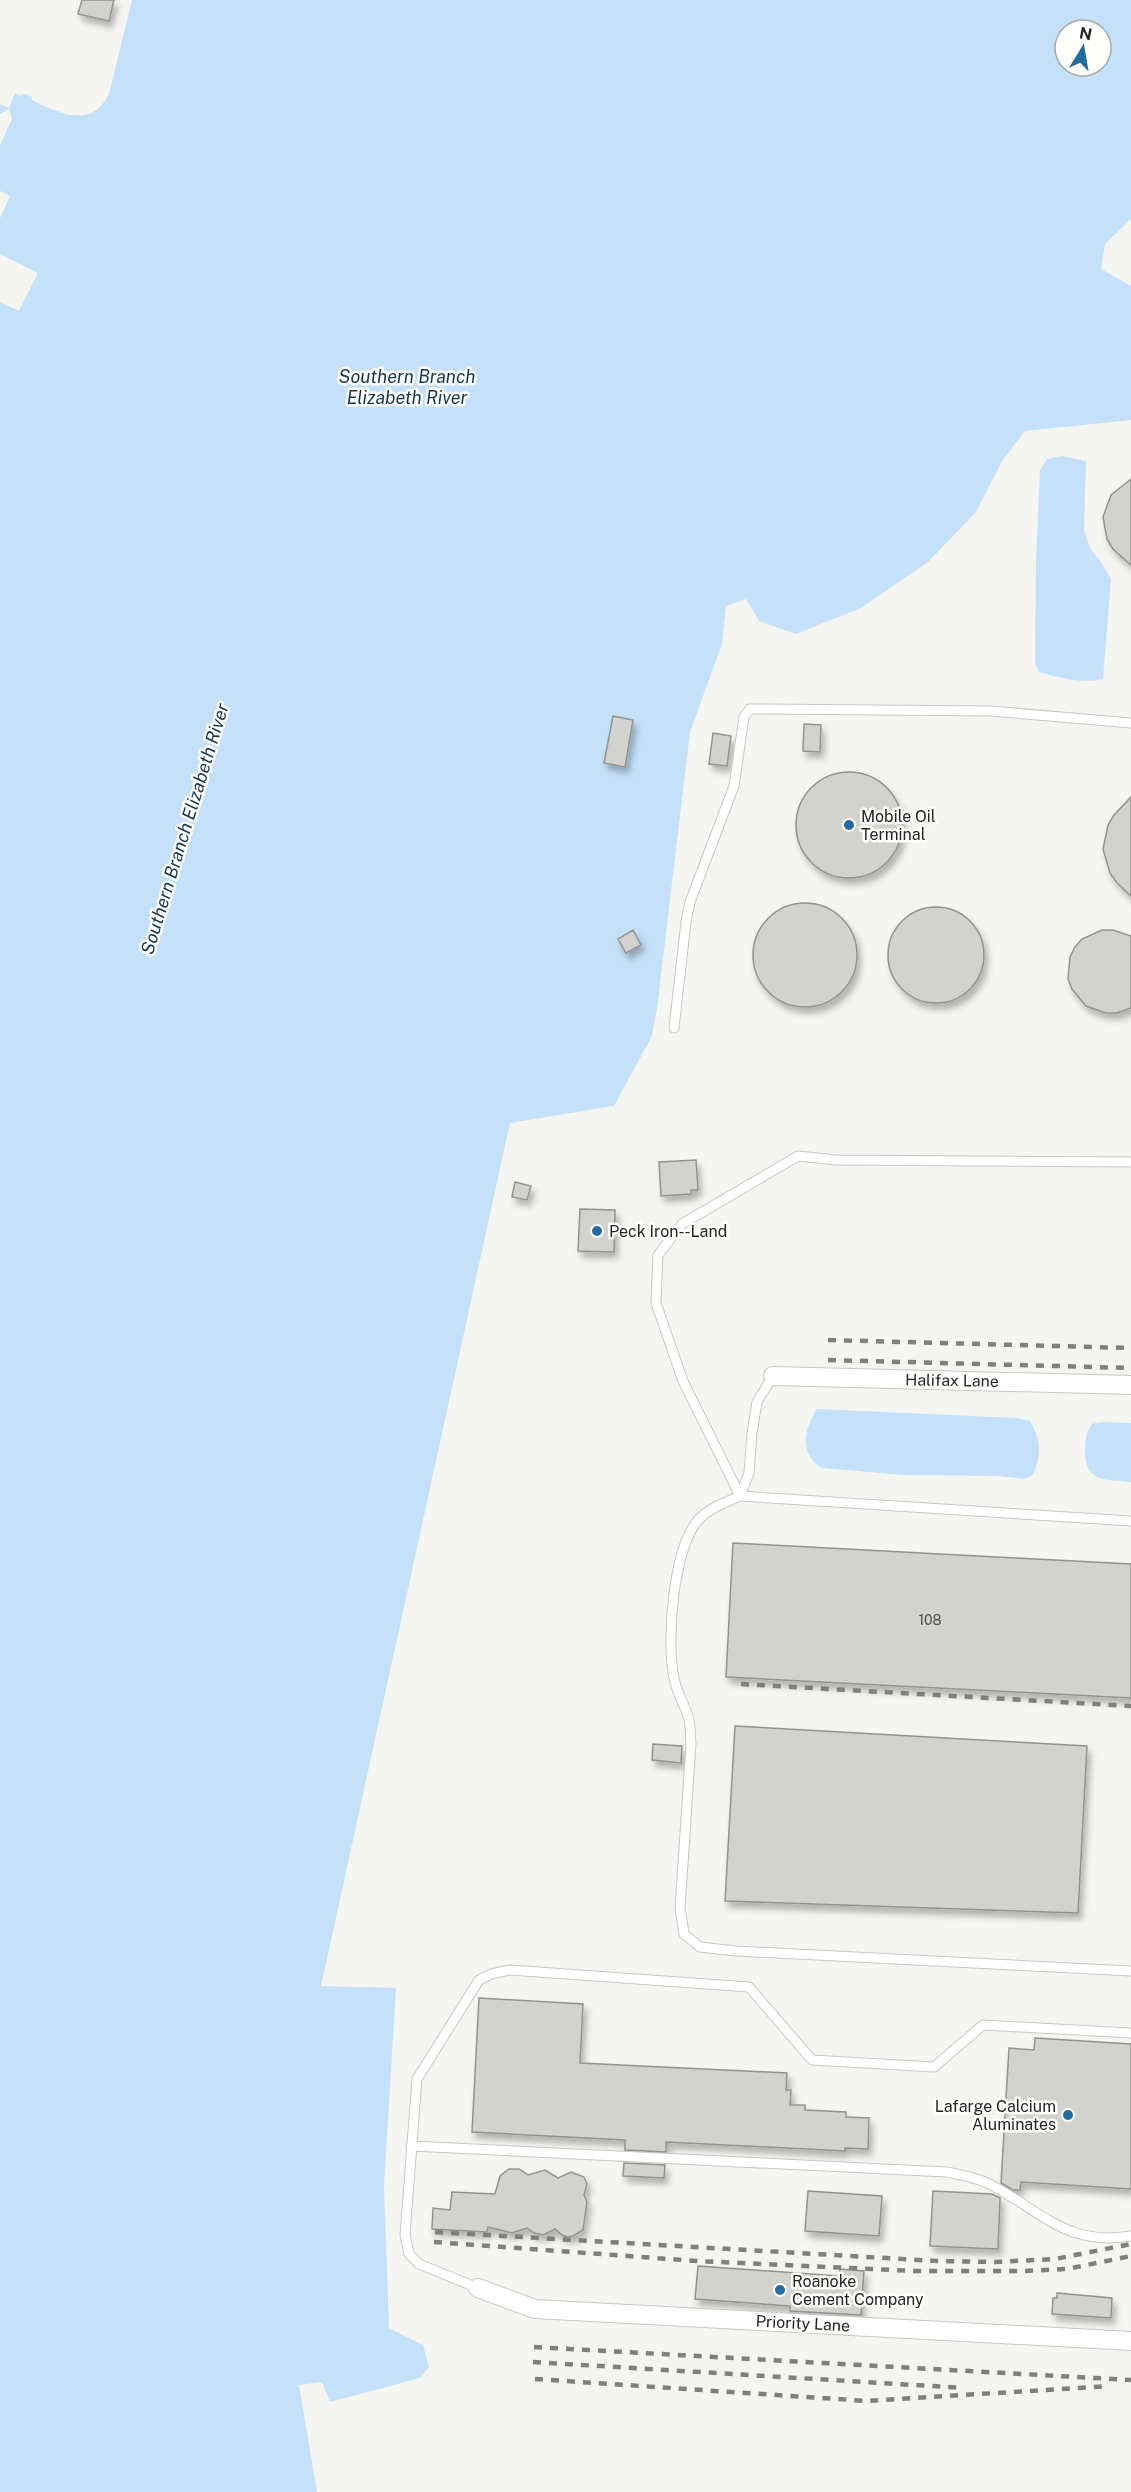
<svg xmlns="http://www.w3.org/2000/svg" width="1131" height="2492" font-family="'Public Sans',sans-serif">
<defs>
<filter id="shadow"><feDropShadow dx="3.5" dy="6" stdDeviation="3" flood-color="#0004"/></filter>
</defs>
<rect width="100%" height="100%" fill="#f5f6f2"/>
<path fill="#c5e1fa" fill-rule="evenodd" d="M 132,0 L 1131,0 L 1131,219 L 1105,244 L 1101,269 L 1131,286 L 1131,420 L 1025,431 L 1002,461 L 976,512 L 928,562 L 861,608 L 796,634 L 759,621 L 746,599 L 726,606 L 722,644 L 690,732 L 657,1009 L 652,1036 L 614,1106 L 510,1123 L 321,1986 L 396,1988 L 384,2185 L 389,2328 L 423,2345 L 429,2367 L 420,2378 L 330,2402 L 322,2382 L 299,2385 L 317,2492 L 0,2492 L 0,302 L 19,311 L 38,273 L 0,254 L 0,218 L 10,196 L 0,191 L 0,145 L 12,119 L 9,109 L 0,114 L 0,104 L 9,108 L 15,93 L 21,96 L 23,93 L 32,97 L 32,100 C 59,114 92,129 109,94 ZM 1065,30 L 1101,30 L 1101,66 L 1065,66 Z
M 1062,456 L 1086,461 L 1084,531 L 1090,548 L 1101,562 L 1111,579 L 1103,679 C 1081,684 1060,678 1039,672 L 1035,662 L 1036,561 L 1040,470 L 1047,459 Z
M 817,1409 L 1017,1418 L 1030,1421 C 1041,1440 1042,1454 1033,1475 L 1024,1479 L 999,1476 L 904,1475 L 822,1468 C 799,1455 804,1428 817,1409 Z
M 1102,1422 L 1131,1423 L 1131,1482 C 1105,1479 1085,1483 1085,1450 C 1086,1439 1085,1434 1092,1424 Z"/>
<path fill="#d2d2cf" stroke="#939390" stroke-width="1.5" filter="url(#shadow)" d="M 82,0 L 114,0 L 109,21 L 78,14 Z
M 1131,479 L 1131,565 L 1113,549 L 1107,539 L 1103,517 L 1111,495 Z
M 613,716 L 633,720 L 625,767 L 604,763 Z
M 804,724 L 821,725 L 820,752 L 803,751 Z
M 713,733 L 731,736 L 727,766 L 709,764 Z
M796 825a53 53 0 1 1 106 0a53 53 0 1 1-106 0Z
M 1131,797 L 1131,896 L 1117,883 L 1110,873 L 1103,849 L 1108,825 L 1114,815 Z
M753 955a52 52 0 1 1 104 0a52 52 0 1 1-104 0Z
M888 955a48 48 0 1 1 96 0a48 48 0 1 1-96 0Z
M 633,930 L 641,945 L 626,953 L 618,939 Z
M 1102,930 L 1113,930 L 1131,936 L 1131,1008 L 1117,1013 L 1106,1013 L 1086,1006 L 1072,989 L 1068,979 L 1070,957 L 1075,947 L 1082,939 Z
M 696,1160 L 698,1190 L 691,1190 L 691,1194 L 661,1196 L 659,1162 Z
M 515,1182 L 531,1186 L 527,1200 L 512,1197 Z
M 580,1209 L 615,1210 L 614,1252 L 578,1251 Z
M 733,1543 L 1131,1564 L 1131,1698 L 726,1677 Z
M 735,1726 L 1087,1746 L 1078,1913 L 725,1901 Z
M 653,1744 L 682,1746 L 681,1763 L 652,1760 Z
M 479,1998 L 583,2004 L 580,2063 L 787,2073 L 786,2090 L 791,2090 L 790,2105 L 805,2105 L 805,2110 L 846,2112 L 846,2117 L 869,2118 L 868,2149 L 845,2148 L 845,2151 L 666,2142 L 666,2152 L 625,2150 L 625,2140 L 472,2132 Z
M 1035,2038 L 1131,2044 L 1131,2189 L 1021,2182 L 1020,2190 L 1013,2190 L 1001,2183 L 1009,2048 L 1034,2050 Z
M 624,2163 L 665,2165 L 664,2178 L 623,2176 Z
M 509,2169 L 519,2169 L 528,2175 L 545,2170 L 558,2178 L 571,2172 L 584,2177 L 587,2184 L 584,2195 L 587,2202 L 583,2230 L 573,2236 L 567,2237 L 562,2235 L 555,2229 L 543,2235 L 534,2233 L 527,2228 L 512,2233 L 488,2227 L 487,2232 L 432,2229 L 433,2208 L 450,2210 L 452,2192 L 495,2194 L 500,2176 Z
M 808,2191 L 882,2196 L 879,2236 L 805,2231 Z
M 933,2191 L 992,2194 L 1000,2198 L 998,2249 L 930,2246 Z
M 698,2266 L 839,2276 L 840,2269 L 864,2271 L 861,2315 L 790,2311 L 790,2306 L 695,2299 Z
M 1057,2293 L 1112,2298 L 1111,2318 L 1052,2314 L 1053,2298 L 1057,2298 Z"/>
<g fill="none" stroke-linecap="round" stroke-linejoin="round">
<g stroke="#c7c8c4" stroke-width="11">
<path id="lane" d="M 674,1028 L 686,922 L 690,902 L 734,786 L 744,717 L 750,709 L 991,711 L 1131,723
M 1131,1162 L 836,1160 L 798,1156 L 682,1224 L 658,1255 L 656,1303 L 683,1381 L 740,1496 L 1131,1521
M 773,1376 L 757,1402 L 752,1433 L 749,1473 L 740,1496 C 727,1502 711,1507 700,1518 C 673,1545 666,1641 674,1678 C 676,1691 684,1703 688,1716 C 691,1725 690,1735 691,1744 L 680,1908 L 684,1934 L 700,1947 L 736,1951 L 1131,1971
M 411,2146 L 947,2172 C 960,2175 975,2177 987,2183 C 1040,2209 1065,2247 1131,2236
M 478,2288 L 419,2264 L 409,2254 L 405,2235 L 417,2079 L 479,1980 L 491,1974 L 510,1970 L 749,1987 L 812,2060 L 934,2067 L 983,2025 L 1131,2033"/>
</g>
<g stroke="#c7c8c4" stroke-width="20">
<path id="street" d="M 773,1376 L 1131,1385
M 478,2288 L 535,2309 L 1131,2341"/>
</g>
<use href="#lane" stroke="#fff" stroke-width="9"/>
<use href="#street" stroke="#fff" stroke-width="18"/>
<path stroke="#7f7f7d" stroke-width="4.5" stroke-dasharray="8 8" stroke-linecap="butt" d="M 828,1340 L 1131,1348
M 828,1360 L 1131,1368
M 741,1684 L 1131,1706
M 435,2232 L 937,2261 L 995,2262 L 1055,2259 L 1131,2244
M 434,2242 L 697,2261 L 915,2271 L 1024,2271 L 1067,2269 L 1131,2256
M 534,2347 L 1131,2380
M 533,2362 L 964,2388
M 535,2379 L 867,2401 L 1109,2386"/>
</g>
<g fill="#246b9f" stroke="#fffffe" stroke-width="2">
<circle cx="849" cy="825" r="6"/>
<circle cx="597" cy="1231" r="6"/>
<circle cx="1068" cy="2115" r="6"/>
<circle cx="780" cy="2290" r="6"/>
</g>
<g text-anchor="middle" stroke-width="5" stroke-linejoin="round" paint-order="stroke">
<g font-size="14" fill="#50504f">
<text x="930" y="1625">108</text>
</g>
<g font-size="16" fill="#252524" stroke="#fffffe" text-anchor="start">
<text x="861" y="822">Mobile Oil<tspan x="861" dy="18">Terminal</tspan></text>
<text x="609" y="1237">Peck Iron--Land</text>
<text x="1056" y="2112" text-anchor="end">Lafarge Calcium<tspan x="1056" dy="18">Aluminates</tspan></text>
<text x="792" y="2287">Roanoke<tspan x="792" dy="18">Cement Company</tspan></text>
</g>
<g font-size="16" fill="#252524" stroke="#fffffe">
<text transform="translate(952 1380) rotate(1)" y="6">Halifax Lane</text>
<text transform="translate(803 2323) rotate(3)" y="6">Priority Lane</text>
</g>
<g font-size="18" font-style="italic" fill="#123551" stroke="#fffffe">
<text x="407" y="383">Southern Branch<tspan x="407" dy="21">Elizabeth River</tspan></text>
<text transform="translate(185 829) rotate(-73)" y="6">Southern Branch Elizabeth River</text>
</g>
</g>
<g transform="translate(1083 48) rotate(11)"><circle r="28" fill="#fffffe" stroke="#a8a8a7" stroke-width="1.5"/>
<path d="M0-4.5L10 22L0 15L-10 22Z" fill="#246b9f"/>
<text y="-9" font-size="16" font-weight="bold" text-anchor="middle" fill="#252524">N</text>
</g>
</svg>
